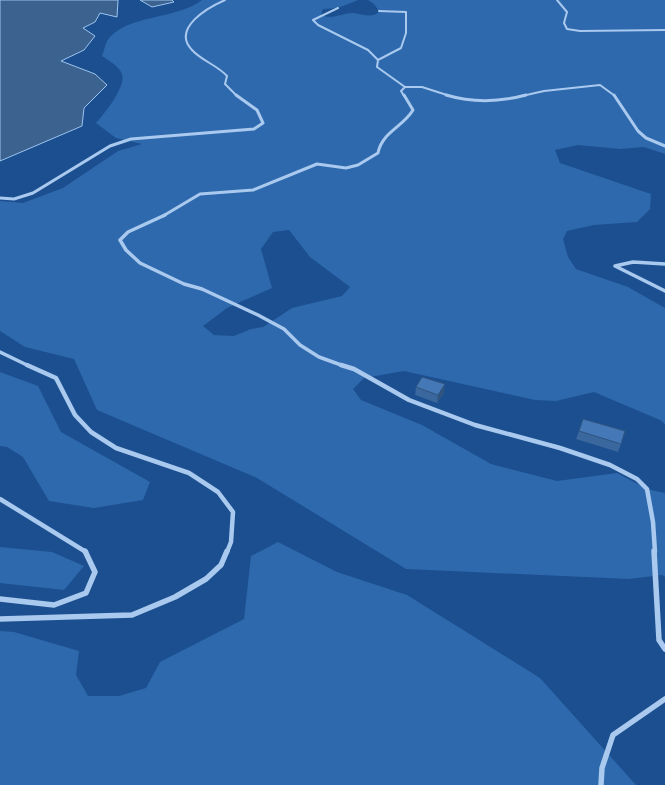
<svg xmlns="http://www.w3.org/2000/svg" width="665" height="785" font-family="'Sofia Sans Condensed',sans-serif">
<rect width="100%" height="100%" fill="#1b4f8f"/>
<path fill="#2e69ad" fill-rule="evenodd" d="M 202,0 L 358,0 L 338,8 L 323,9 L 321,15 C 333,20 342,13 353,13 C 363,14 369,18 378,13 L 379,11 L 374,4 L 368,0 L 665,0 L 665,154 L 644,147 L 620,149 L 578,145 L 555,150 L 560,163 L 651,194 L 650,209 L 637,222 L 594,225 L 567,231 L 563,239 L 568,257 L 576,269 L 628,287 L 665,308 L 665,424 L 660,420 L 594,392 L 556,401 L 535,400 L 404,371 L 364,378 L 353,389 L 361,400 L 422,425 L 491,464 L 557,481 L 617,473 L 647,489 L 665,493 L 665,577 L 662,575 L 629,579 L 406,569 L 257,478 L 97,410 L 74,359 L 25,347 L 0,331 L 0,201 L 23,203 L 63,188 L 118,151 L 142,144 L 116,138 L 96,123 C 104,114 129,84 121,72 C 118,66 108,60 102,56 C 104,51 105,45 107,41 C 125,14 176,20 202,0 ZM 289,230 L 310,257 L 350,287 L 342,296 L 292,308 L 263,327 L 251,329 L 234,336 L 214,335 L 203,326 L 227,308 L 272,288 L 261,249 L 273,232 Z
M 0,372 L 38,386 L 61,432 L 150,482 L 143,500 L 94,508 L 49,501 L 23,457 L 7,447 L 0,446 Z
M 278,542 L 337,572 L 407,595 L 540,678 L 636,785 L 0,785 L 0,631 L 14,632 L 79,651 L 76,675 L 88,696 L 119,696 L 146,688 L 160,662 L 244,619 L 251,556 Z
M 0,547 L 52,552 L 84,566 L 64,590 L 0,583 Z"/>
<path fill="#3c6290" stroke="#9cc4f0" d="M 0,0 L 118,0 L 117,17 L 100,13 L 95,22 L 83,28 L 95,36 L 84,50 L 61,61 L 95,74 L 107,85 L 84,108 L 82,126 L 0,161 Z
M 140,0 L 172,0 L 174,2 L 152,7 Z"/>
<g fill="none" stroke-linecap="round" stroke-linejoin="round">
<path stroke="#a9c9ee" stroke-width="2" d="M 225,0 C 209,7 171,28 192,50 C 202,61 217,65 227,76 L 225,84 L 237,96
M 557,0 L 567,12 L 564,23 L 567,29 L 580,31 L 665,30
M 338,8 L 313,20 L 318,25 L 368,50 L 378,60
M 379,11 L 406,12 L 406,33 L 401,48 L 378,60 L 377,67 L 405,87 L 401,91 L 404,96
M 405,87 L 422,87 L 450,96
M 522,96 L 544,91 L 600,85 L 615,96"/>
<path stroke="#a9c9ee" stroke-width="3" d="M 446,95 C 473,103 500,102 526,95
M 614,95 L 638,131 L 646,138 L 665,146
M 0,198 L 14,199 L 33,193 L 110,146 L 131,139 L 254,129 L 263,123 L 257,110 L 236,95
M 163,216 L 200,194 L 253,190 L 317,164 L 346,168 L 358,165 L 378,153 C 382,132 403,127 413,110 L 404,95"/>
<path stroke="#a9c9ee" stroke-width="3.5" d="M 165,215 L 128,232 L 120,240 L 126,250 L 140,263 L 184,284 L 202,289 L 258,315 L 284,329 L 300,345 L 319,357 L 344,366
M 665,264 L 633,262 L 615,266 L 665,291
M 0,352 L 29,366"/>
<path stroke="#a9c9ee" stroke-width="4.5" d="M 27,365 L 56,378 L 75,415 L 91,432 L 116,448 L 189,473 L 218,492 L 233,512 L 231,542 L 227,552
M 341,365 L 354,369 L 409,400 L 475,425 L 560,448 L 610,465 L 637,479 L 647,489 L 653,522 L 655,552
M 0,499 L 86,552"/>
<path stroke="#a9c9ee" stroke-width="5.5" d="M 654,551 L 659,640 L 665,649
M 0,599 L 54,605 L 86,593 L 95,572 L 85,551
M 0,619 L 132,615 L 175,597 L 206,579 L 221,565 L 227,551
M 601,785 L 602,768 L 613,735 L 665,699"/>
</g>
<path fill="#3a679d" d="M 416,387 L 444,393 L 437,403 L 415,395 Z
M 579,431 L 621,444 L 618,452 L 576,439 Z"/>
<path fill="#305480" d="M 445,384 L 444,393 L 437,403 L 438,395 Z"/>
<path fill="#4478b7" stroke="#305480" d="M 422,377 L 445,384 L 438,395 L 416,387 Z
M 583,419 L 625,431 L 621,444 L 579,431 Z"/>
</svg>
